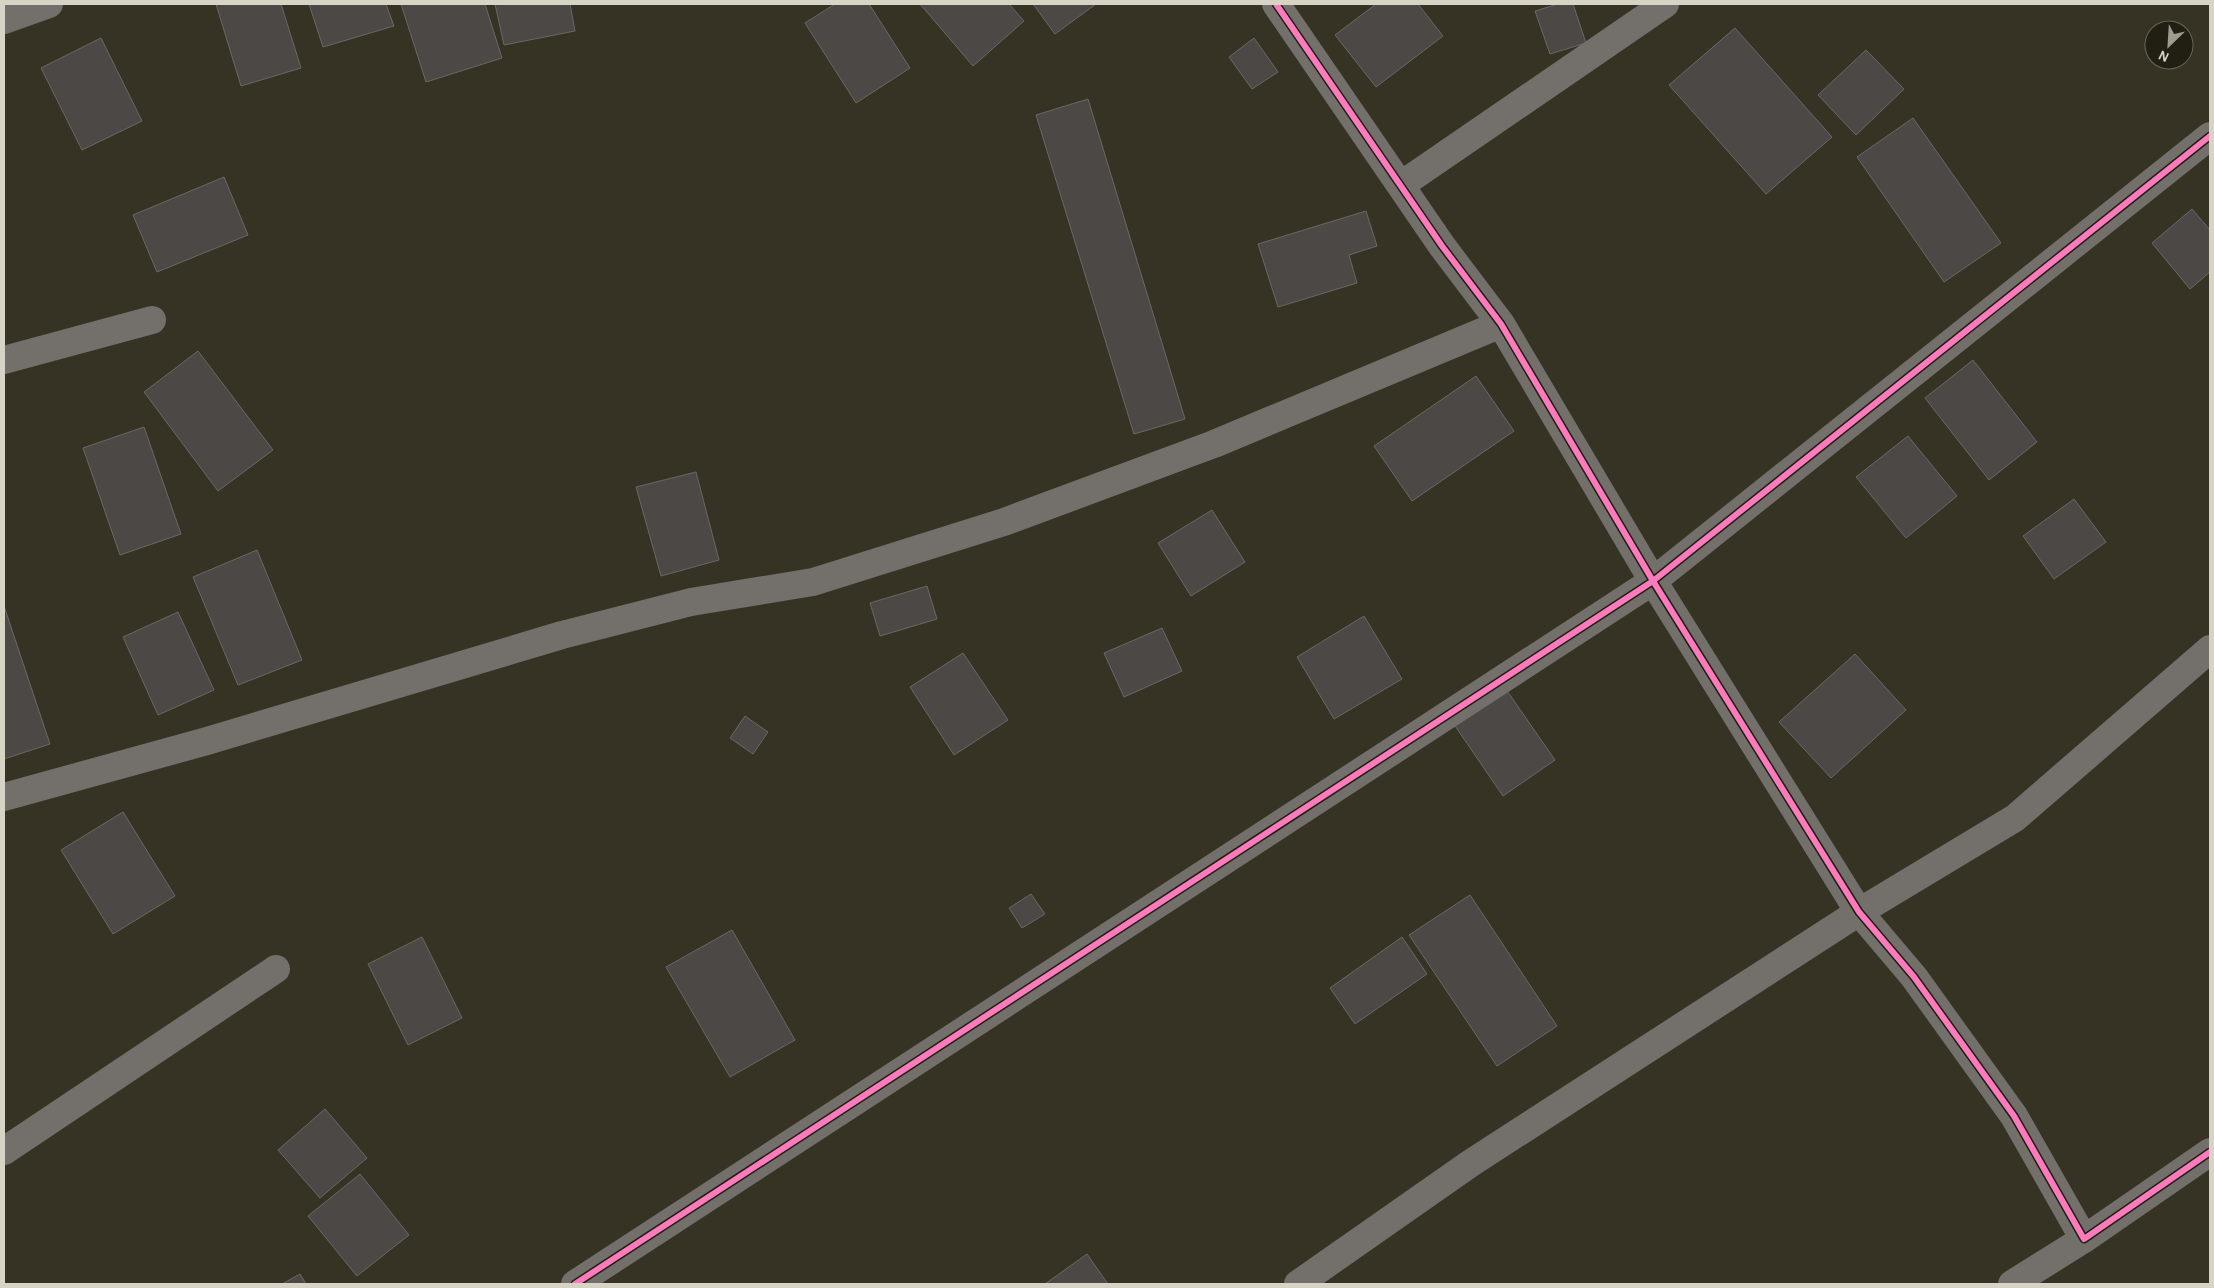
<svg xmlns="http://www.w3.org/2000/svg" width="2214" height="1288" font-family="'Alegreya Sans',sans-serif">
<rect width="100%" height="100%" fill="#363325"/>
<path fill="#4c4845" stroke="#6c6765" d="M 216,4 L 281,4 L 301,68 L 241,86 Z
M 309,4 L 386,4 L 394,26 L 323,47 Z
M 401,4 L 485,4 L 502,58 L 426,82 Z
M 495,4 L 570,4 L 575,31 L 504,45 Z
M 835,4 L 869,4 L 910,68 L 856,103 L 805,23 Z
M 920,4 L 1009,4 L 1024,21 L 973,66 Z
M 1033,4 L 1096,4 L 1055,34 Z
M 1376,4 L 1418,4 L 1443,36 L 1376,87 L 1335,35 Z
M 1558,4 L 1573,4 L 1586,43 L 1550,54 L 1535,11 Z
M 1735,28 L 1832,137 L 1766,194 L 1669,85 Z
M 101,38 L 142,121 L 82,150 L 41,68 Z
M 1254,38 L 1278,72 L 1252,89 L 1229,57 Z
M 1866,50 L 1904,89 L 1856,135 L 1818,95 Z
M 1088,99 L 1185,419 L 1134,434 L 1036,115 Z
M 1913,118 L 2001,243 L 1944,282 L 1857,157 Z
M 224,177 L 248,235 L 157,272 L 133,215 Z
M 2192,209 L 2210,230 L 2210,272 L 2190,289 L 2152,243 Z
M 1366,211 L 1377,246 L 1349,255 L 1357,283 L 1278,307 L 1258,244 Z
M 198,351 L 273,450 L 218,491 L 144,392 Z
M 1973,360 L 2037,442 L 1989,480 L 1925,398 Z
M 1476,376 L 1514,431 L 1412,501 L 1374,446 Z
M 144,427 L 181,534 L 120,555 L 83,448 Z
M 1908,436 L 1957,496 L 1906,538 L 1856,477 Z
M 696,472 L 719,560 L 661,576 L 636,487 Z
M 2074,499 L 2106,542 L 2054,579 L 2023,536 Z
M 1212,510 L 1245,562 L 1191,596 L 1158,543 Z
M 257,550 L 302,660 L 238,685 L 193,577 Z
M 927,586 L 937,619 L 880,636 L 870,603 Z
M 4,606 L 50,744 L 4,759 Z
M 178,612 L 214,690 L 158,715 L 123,637 Z
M 1364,616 L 1402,679 L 1334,719 L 1297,657 Z
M 1162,628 L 1182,671 L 1124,697 L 1104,653 Z
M 963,653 L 1008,720 L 954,755 L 910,687 Z
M 1855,654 L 1906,710 L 1831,778 L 1779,722 Z
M 1503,685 L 1555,760 L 1503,796 L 1451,720 Z
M 745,716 L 768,732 L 753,754 L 730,738 Z
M 123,812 L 175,896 L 113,934 L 61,850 Z
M 1031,894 L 1045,914 L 1022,928 L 1009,908 Z
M 1470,895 L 1557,1026 L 1497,1066 L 1409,935 Z
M 732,930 L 795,1040 L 730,1077 L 666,967 Z
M 422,937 L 462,1018 L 408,1045 L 368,964 Z
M 1402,937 L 1427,974 L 1355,1024 L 1330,988 Z
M 325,1109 L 367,1158 L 320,1198 L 278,1150 Z
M 360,1174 L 409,1235 L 357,1276 L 308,1216 Z
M 1087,1254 L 1108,1284 L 1045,1284 Z
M 300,1274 L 306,1284 L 282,1284 Z"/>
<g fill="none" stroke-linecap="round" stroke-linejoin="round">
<path stroke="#736f6b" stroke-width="28" d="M 1276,4 L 1442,246 L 1501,324 L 1653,581 L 1859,912 L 1914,977 L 2014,1116 L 2084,1239 L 2210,1152
M 4,20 L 49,4
M 1401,185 L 1665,4
M 4,360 L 152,320
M 4,797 L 207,741 L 562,635 L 691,602 L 813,582 L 1004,522 L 1214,444 L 1501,324
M 4,1151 L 276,969
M 575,1284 L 1653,581 L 2210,136
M 1298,1284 L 1471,1163 L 1859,912 L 2015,818 L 2210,649
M 2012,1284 L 2084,1239"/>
<g stroke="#211e13" stroke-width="9">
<path id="cycleway" d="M 1276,4 L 1442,246 L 1501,324 L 1653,581 L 1859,912 L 1914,977 L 2014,1116 L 2084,1239 L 2210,1152
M 575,1284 L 1653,581 L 2210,136"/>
</g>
<use href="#cycleway" stroke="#fd7abc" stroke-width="6"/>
</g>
<rect width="2214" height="1288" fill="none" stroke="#d7d3c5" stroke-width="10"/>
<g transform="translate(2169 45) rotate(205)"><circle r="24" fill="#211e13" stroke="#6a665a"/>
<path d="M0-4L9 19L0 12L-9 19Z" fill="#9f9b8d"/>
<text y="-8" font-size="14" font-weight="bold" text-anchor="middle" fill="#d7d3c5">N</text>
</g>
</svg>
